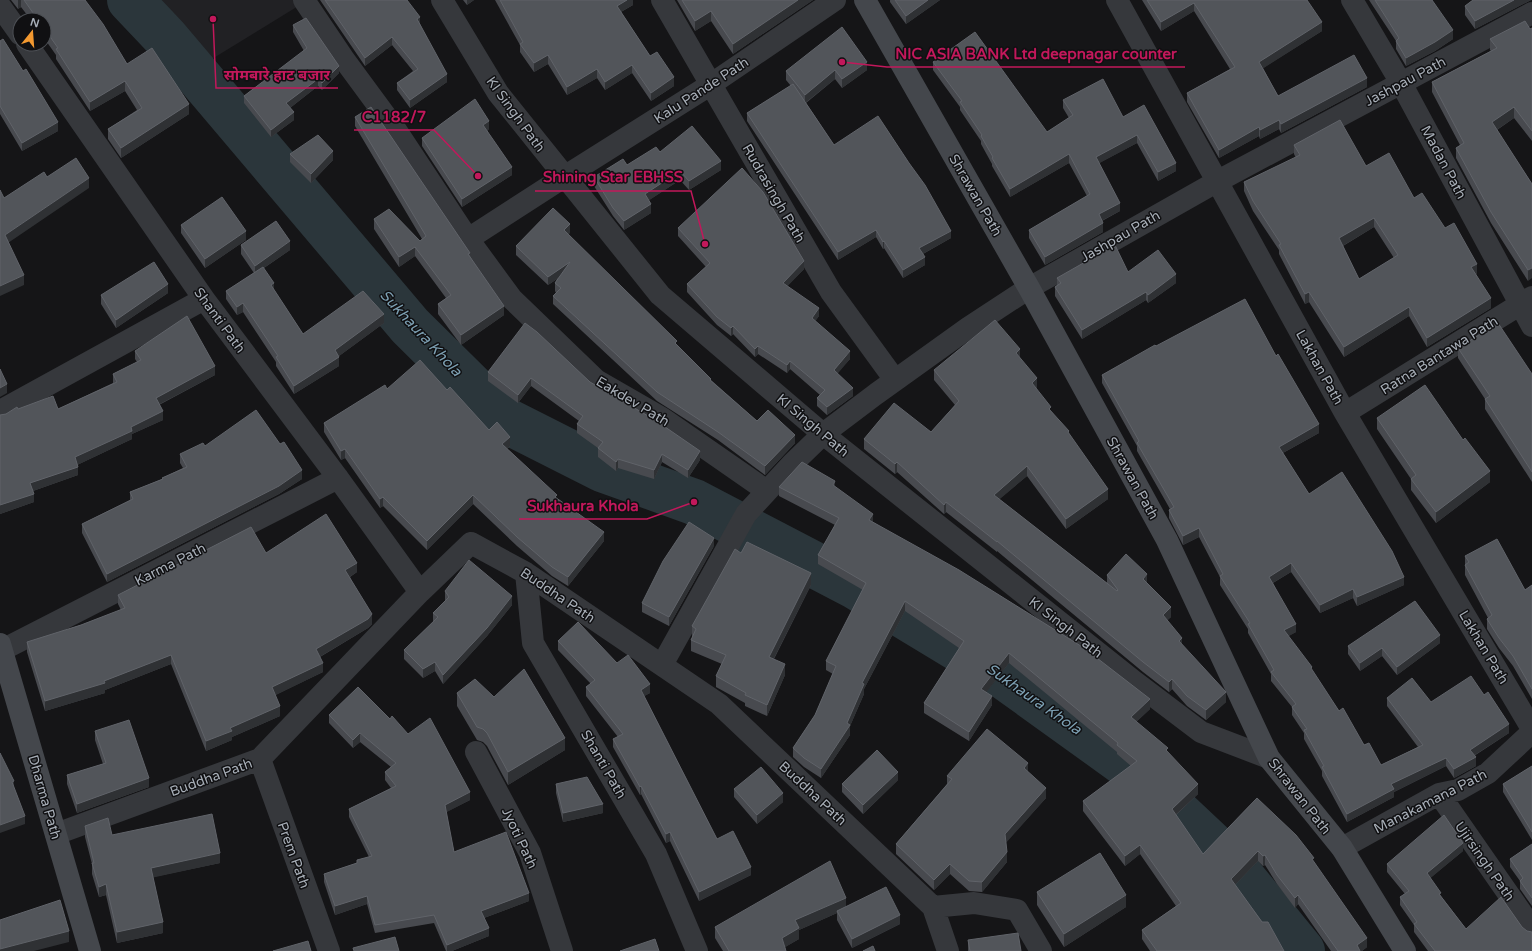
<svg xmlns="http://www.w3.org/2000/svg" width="1532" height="951" font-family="'Varela Round','Noto Sans Devanagari',sans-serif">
<rect width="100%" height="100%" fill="#151517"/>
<path fill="#212124" d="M 130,0 L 308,0 L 194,70 L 166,38 Z"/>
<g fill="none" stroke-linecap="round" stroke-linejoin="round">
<path stroke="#2b363b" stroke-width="46" d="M 130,0 L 166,38 L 410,326 L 505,420 L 602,469 L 694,502 L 855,586 L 1002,675 L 1127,765 L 1227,859 L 1302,951"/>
<path stroke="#36383c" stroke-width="22" d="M 304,0 L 343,58 L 396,130 L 468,239 L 564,177 L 710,85 L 835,0
M 442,0 L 498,93 L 660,295 L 823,434 L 1135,682 L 1201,732 L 1269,758
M 662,0 L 831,292 L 895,380
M 1117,0 L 1345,413 L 1532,729
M 1352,0 L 1401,83 L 1532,326
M 0,6 L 20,34
M 27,44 L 204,299 L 338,478 L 420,592
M 468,239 L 512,299 L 596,380 L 662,418 L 767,491
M 0,411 L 204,299
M 1345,413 L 1532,297
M 526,573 L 533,643 L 656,854 L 697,951
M 2,650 L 338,478
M 662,665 L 746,514 L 792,464 L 823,434 L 876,394 L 968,328 L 1029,288 L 1218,181 L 1532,13
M 476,752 L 530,853 L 562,951
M 260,759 L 329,951
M 1439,794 L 1532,928
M 56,834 L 260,759 L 420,592 L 471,543 L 526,573 L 719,704 L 933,907 L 948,951
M 1342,848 L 1439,794 L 1458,790 L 1488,773 L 1532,732
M 933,907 L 974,903 L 1017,910 L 1041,951"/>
<path stroke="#44474c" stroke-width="22" d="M 865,0 L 1029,288 L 1167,540 L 1269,758 L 1342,848 L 1405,951
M 0,644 L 90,951"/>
</g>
<path fill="#484a4f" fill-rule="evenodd" d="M 11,0 L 85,0 L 127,64 L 189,114 L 121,158 L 108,139 L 108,129 L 137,110 L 125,91 L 90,111 L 56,59 L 56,55 L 44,38 L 44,20 L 31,20 L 21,7 L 18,9 Z
M 320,0 L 407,0 L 420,24 L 447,82 L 410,108 L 397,90 L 397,83 L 413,71 L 392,45 L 365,66 Z
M 463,0 L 474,0 L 467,5 Z
M 495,0 L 633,0 L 633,5 L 621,12 L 650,56 L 674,86 L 651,101 L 632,73 L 605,90 L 597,78 L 567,95 L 548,64 L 534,72 L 520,52 L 520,45 Z
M 677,0 L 813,0 L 733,54 L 711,21 L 695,31 Z
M 890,0 L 940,0 L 906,24 L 890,2 Z
M 1142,0 L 1307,0 L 1322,31 L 1263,68 L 1278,96 L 1367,87 L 1281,133 L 1279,129 L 1260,139 L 1259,136 L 1219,158 L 1187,102 L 1187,93 L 1230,69 L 1194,11 L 1161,31 Z
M 1369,0 L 1432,0 L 1453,39 L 1435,51 L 1406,66 L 1396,49 L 1396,41 Z
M 1473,0 L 1531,0 L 1475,29 L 1465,15 L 1465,6 Z
M 293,25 L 339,73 L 322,90 L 318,86 L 290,108 L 294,120 L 271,137 L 244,103 L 244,96 L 304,51 L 293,32 Z
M 1532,28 L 1532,141 L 1514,118 L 1497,130 L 1532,184 L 1528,281 L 1491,223 L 1456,158 L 1456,148 L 1460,145 L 1432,92 L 1432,82 L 1491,51 L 1490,50 L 1490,39 L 1530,29 Z
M 0,41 L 58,131 L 22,151 L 0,114 Z
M 933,62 L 1047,132 L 1069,118 L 1063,108 L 1063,100 L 1123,117 L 1176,171 L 1158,181 L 1137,143 L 1099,163 L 1120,211 L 1102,221 L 1103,232 L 1045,265 L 1029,238 L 1029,230 L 1087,196 L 1069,163 L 1010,197 L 992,166 L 992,164 L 981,144 L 981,141 L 960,110 L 960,107 L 933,70 Z
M 867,70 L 842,88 L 835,79 L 806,103 L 834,145 L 951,238 L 923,254 L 925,265 L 903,278 L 884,248 L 883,249 L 876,237 L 838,260 L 747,121 L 747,113 L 791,86 L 786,80 L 786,71 Z
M 355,117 L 470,256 L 504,315 L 461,345 L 438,314 L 438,304 L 446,298 L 415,256 L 399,267 L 374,229 L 374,219 L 420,241 L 422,239 L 355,126 Z
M 489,129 L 487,131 L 512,175 L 462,207 L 422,146 L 422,138 Z
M 1294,145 L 1366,166 L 1414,198 L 1445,228 L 1477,273 L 1476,274 L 1491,308 L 1427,347 L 1409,316 L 1344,357 L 1309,302 L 1305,304 L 1279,254 L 1279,250 L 1253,211 L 1244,191 L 1244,182 L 1296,158 L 1294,154 ZM 1374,227 L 1394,258 L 1359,279 L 1343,246 Z
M 660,152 L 721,170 L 689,190 L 680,180 L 649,200 L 651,213 L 624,230 L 613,216 L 594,186 L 594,177 L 627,165 Z
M 290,154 L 333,160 L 311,183 L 290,162 Z
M 181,225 L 246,240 L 205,268 L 181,233 Z
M 678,228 L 804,269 L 787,286 L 819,316 L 815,321 L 850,359 L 837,373 L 853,396 L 827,415 L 817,406 L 817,398 L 820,395 L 790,369 L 787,373 L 758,354 L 755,357 L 733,334 L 731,336 L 717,325 L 687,292 L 687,284 L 706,267 L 678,236 Z
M 570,233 L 568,234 L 711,380 L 757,421 L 795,443 L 765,475 L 718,440 L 657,401 L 553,304 L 553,296 L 556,293 L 555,291 L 555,283 L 557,279 L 548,285 L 516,255 L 516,246 Z
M 241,245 L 290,250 L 264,268 L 274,290 L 303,334 L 384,323 L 339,356 L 339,366 L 294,394 L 276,366 L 276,362 L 243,312 L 237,315 L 226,299 L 226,291 L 254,273 L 241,254 Z
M 1057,278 L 1176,283 L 1148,303 L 1146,300 L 1082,339 L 1055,296 L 1055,287 L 1057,285 Z
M 168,293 L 116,328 L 101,304 L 101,295 Z
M 1156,346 L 1276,356 L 1319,433 L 1283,453 L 1309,494 L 1404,585 L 1357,606 L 1353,598 L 1320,613 L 1291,572 L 1273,583 L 1296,632 L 1288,636 L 1339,711 L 1364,745 L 1381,765 L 1418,747 L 1387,706 L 1387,698 L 1431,702 L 1509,733 L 1474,756 L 1476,766 L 1454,778 L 1446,766 L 1394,792 L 1394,797 L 1347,822 L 1322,776 L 1322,771 L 1304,739 L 1304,733 L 1292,715 L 1292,707 L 1271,681 L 1271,674 L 1248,633 L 1248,629 L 1220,585 L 1220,577 L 1199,537 L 1183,545 L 1169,518 L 1169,510 L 1170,509 L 1137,451 L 1137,446 L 1102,383 L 1102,375 Z
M 1458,348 L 1532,374 L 1532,482 L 1485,409 L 1485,399 L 1458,358 Z
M 135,351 L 215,375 L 159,405 L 163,420 L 132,434 L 132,439 L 77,465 L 78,475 L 33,491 L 34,502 L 0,514 L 0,415 L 6,414 L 18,409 L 58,409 L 113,383 L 113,374 L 137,362 L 135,359 Z
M 1020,358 L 1037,388 L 1036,389 L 1051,411 L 1069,434 L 1108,499 L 1066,529 L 1027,476 L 999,499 L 1107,583 L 1107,575 L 1147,583 L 1171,617 L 1167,620 L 1182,645 L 1226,702 L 1206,720 L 1187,706 L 1172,689 L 1169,692 L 1143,672 L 997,551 L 997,552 L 946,512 L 944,514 L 897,472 L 895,474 L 864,449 L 864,439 L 931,432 L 955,405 L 934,380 L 934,370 Z
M 488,372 L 590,382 L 700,460 L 688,478 L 662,462 L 654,479 L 618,468 L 616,471 L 598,457 L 598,448 L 577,433 L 577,424 L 579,421 L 531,386 L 518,403 L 488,381 Z
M 387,389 L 447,390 L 489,430 L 510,446 L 507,449 L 557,499 L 604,541 L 568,586 L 552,576 L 517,546 L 473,504 L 427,550 L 383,506 L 380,508 L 345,458 L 341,460 L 324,432 L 324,423 Z
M 1377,418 L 1490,482 L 1436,523 L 1411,490 L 1411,479 L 1377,429 Z
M 205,446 L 302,479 L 279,494 L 107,582 L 82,533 L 82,524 L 130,500 L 130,492 L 162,479 L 162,478 L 183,468 L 180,463 L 180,454 Z
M 779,487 L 835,487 L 873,522 L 1150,709 L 1136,722 L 1168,753 L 1198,794 L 1176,815 L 1203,854 L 1257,798 L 1314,862 L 1367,947 L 1362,951 L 1331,951 L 1298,904 L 1295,908 L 1277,884 L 1265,865 L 1263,866 L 1258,861 L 1235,885 L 1284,951 L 1150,951 L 1142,939 L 1142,930 L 1176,906 L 1140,854 L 1125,866 L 1083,811 L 1083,801 L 1131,766 L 1117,754 L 1117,752 L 1009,663 L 986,692 L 992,705 L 969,741 L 924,713 L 924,703 L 959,648 L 905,611 L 864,689 L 864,694 L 850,726 L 850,735 L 821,778 L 804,767 L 793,757 L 793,748 L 815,715 L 833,674 L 826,670 L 826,661 L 863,590 L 818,564 L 818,555 L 835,525 L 779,496 Z
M 714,546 L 669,626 L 642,612 L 642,603 Z
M 266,553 L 357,572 L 350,577 L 372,624 L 368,628 L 320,657 L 323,672 L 275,695 L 280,716 L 232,737 L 232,740 L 206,751 L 171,664 L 105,690 L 105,693 L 45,711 L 27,652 L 27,642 L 81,625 L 121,610 L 118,604 L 118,595 Z
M 741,553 L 811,585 L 774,659 L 785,675 L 767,716 L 745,706 L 745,703 L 716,687 L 716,676 L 722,664 L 691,651 L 691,640 L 692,638 L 692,626 Z
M 1465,556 L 1525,590 L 1532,585 L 1532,699 L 1513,666 L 1499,648 L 1487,629 L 1487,619 L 1488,618 L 1465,575 Z
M 445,591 L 512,605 L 487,636 L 443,684 L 435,671 L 423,678 L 404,659 L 404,650 L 433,622 L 433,613 L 445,601 Z
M 558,641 L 617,663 L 650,693 L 644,696 L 717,839 L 751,875 L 699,901 L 670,841 L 666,843 L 641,794 L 640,795 L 613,747 L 613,739 L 618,737 L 586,696 L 586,687 L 591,684 L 558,650 Z
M 1440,643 L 1397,675 L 1382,656 L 1360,671 L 1348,654 L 1348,646 Z
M 457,693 L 494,697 L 565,750 L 508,785 L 487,746 L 483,742 L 477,740 L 457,706 Z
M 329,715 L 470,800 L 446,812 L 454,852 L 529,901 L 484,918 L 489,936 L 452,951 L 446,951 L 434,923 L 375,933 L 367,904 L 335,915 L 324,882 L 324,874 L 357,863 L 357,860 L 369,857 L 349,817 L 349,809 L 391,788 L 385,780 L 385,772 L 391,767 L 360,742 L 353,748 L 329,723 Z
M 95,731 L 149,787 L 77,813 L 67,784 L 67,775 L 103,764 L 95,740 Z
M 1532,766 L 1532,840 L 1503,792 L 1503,784 Z
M 1028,772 L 1046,798 L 1006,842 L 1007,862 L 982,892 L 969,891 L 950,874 L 934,890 L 896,854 L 896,844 L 947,784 L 947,776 Z
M 898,780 L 863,814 L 842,792 L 842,784 Z
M 556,784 L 603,813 L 563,822 L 556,793 Z
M 734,789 L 783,802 L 757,824 L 734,797 Z
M 85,826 L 112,835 L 220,863 L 153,877 L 163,933 L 117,943 L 106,895 L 99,897 L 92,874 L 92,864 L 85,837 Z
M 1532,844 L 1532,906 L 1520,889 L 1520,881 L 1510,867 L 1510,859 Z
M 1463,851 L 1430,878 L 1441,896 L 1466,929 L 1532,951 L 1428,951 L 1414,932 L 1414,925 L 1400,905 L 1400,897 L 1405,894 L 1387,872 L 1387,864 Z
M 1037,892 L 1126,907 L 1064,947 L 1037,905 Z
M 846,907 L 900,924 L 852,948 L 837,920 L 837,913 L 799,930 L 799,939 L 785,947 L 786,951 L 723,951 L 715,938 L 715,927 Z
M 968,940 L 1021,951 L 968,951 Z"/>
<path fill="#2f3134" d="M 18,0 L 21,0 L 21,7 L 18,9 Z
M 467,0 L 474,0 L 467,5 Z
M 627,0 L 633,0 L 633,5 L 617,14 L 617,6 Z
M 798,0 L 813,0 L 733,54 L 733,44 Z
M 928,0 L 940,0 L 906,24 L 906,16 Z
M 1514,0 L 1531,0 L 1475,29 L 1475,21 Z
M 1194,3 L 1194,11 L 1161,31 L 1161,22 Z
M 711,11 L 711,21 L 695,31 L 695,21 Z
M 420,17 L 420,24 L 417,19 Z
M 1322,22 L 1322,31 L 1259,71 L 1259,62 Z
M 1453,30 L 1453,39 L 1435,51 L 1406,66 L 1406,58 Z
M 392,37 L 392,45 L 365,66 L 365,58 Z
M 548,55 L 548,64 L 534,72 L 534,63 Z
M 867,62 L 867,70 L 842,88 L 842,79 Z
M 632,65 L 632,73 L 605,90 L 605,82 Z
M 339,66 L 339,73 L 322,90 L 322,83 Z
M 597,69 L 597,78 L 567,95 L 567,87 Z
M 835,70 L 835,79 L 805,103 L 805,95 Z
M 447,74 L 447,82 L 410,108 L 410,100 Z
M 674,77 L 674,86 L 651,101 L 651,93 Z
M 1367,78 L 1367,87 L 1281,133 L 1281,124 Z
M 318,79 L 318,86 L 286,111 L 286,103 Z
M 125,81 L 125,91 L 90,111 L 90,102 Z
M 189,104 L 189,114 L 121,158 L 121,148 Z
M 1514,107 L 1514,118 L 1492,133 L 1492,122 Z
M 294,112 L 294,120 L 271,137 L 271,130 Z
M 1279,120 L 1279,129 L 1260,139 L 1260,130 Z
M 489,121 L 489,129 L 483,134 L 483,125 Z
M 58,122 L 58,131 L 22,151 L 22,143 Z
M 1259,127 L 1259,136 L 1219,158 L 1219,150 Z
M 1137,135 L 1137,143 L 1096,165 L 1096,157 Z
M 333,151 L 333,160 L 311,183 L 311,174 Z
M 1069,154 L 1069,163 L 1010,197 L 1010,189 Z
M 721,161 L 721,170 L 689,190 L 689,181 Z
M 1176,163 L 1176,171 L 1158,181 L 1158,172 Z
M 512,167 L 512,175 L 462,207 L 462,199 Z
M 680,171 L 680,180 L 645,203 L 645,194 Z
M 89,178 L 89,188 L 5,245 L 5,235 Z
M 1120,203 L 1120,211 L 1099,222 L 1099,214 Z
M 651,204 L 651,213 L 624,230 L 624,221 Z
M 1374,218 L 1374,227 L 1339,248 L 1339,238 Z
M 1103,223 L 1103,232 L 1045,265 L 1045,257 Z
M 570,224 L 570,233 L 564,239 L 564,230 Z
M 876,230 L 876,237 L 838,260 L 838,252 Z
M 246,231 L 246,240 L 205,268 L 205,259 Z
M 951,231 L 951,238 L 919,256 L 919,248 Z
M 290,241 L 290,250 L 255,274 L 255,266 Z
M 884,241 L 884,248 L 883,249 L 883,242 Z
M 415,247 L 415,256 L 399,267 L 399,257 Z
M 925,257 L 925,265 L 903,278 L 903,270 Z
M 804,261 L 804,269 L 783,291 L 783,283 Z
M 570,262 L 570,270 L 548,285 L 548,277 Z
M 1477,264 L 1477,273 L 1471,276 L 1471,267 Z
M 1532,268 L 1532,278 L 1528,281 L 1528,270 Z
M 1176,274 L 1176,283 L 1148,303 L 1148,295 Z
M 24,275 L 24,285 L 0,296 L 0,286 Z
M 274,283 L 274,292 L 271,285 Z
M 168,284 L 168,293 L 116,328 L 116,320 Z
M 1146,292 L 1146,300 L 1082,339 L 1082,330 Z
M 1309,292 L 1309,302 L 1305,304 L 1305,294 Z
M 1491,298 L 1491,308 L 1427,347 L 1427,338 Z
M 243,303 L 243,312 L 237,315 L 237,307 Z
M 504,306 L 504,315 L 461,345 L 461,335 Z
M 1409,307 L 1409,316 L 1344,357 L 1344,347 Z
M 819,308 L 819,316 L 812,326 L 812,318 Z
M 384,314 L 384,323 L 335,359 L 335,350 Z
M 733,326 L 733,334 L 731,336 L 731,328 Z
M 758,346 L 758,354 L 755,357 L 755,349 Z
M 1020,349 L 1020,359 L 1016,353 Z
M 850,351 L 850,359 L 834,378 L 834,370 Z
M 339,357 L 339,366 L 294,394 L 294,386 Z
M 790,361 L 790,369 L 787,373 L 787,365 Z
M 215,366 L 215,375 L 156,406 L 156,398 Z
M 531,378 L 531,386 L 518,403 L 518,395 Z
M 1037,378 L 1037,388 L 1032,393 L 1032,383 Z
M 7,384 L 7,393 L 0,397 L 0,388 Z
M 853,388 L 853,396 L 827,415 L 827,407 Z
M 163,411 L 163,420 L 132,434 L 132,439 L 75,466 L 75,457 L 131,427 Z
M 1319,424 L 1319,433 L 1279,455 L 1279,447 Z
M 795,435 L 795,443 L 765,475 L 765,466 Z
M 510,437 L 510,446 L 502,453 L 502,444 Z
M 345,449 L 345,458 L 341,460 L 341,451 Z
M 700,451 L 700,460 L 688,478 L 688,470 Z
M 662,454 L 662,462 L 654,479 L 654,470 Z
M 618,459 L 618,468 L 616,471 L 616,462 Z
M 897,462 L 897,472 L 895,474 L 895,464 Z
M 1027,466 L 1027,476 L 994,504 L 994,495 Z
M 78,467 L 78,475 L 30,492 L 30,483 Z
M 302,470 L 302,479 L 279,494 L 107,582 L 107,574 Z
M 1490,471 L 1490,482 L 1436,523 L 1436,512 Z
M 835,481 L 835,491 L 833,485 Z
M 1108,489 L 1108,499 L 1066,529 L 1066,519 Z
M 34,494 L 34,502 L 0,514 L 0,505 Z
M 473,495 L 473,504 L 427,550 L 427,541 Z
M 383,497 L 383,506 L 380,508 L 380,499 Z
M 946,502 L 946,512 L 944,514 L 944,505 Z
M 873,514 L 873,524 L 869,520 Z
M 1199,528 L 1199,537 L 1183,545 L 1183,536 Z
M 604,532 L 604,541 L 568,586 L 568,577 Z
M 714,538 L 714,546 L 669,626 L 669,617 Z
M 357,563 L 357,572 L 345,580 L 345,570 Z
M 1291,563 L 1291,572 L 1269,585 L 1269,577 Z
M 811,573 L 811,585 L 769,668 L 769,657 Z
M 1147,574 L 1147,584 L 1143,579 Z
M 1404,577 L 1404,585 L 1357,606 L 1357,597 Z
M 1353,589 L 1353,598 L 1320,613 L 1320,605 Z
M 512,596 L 512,605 L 487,636 L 443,684 L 443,675 Z
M 905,601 L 905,611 L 864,689 L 864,694 L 850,726 L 850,735 L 821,778 L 821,769 L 847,723 L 862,683 Z
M 1171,607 L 1171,617 L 1163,625 L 1163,615 Z
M 372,614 L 372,624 L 368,628 L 316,659 L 316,649 Z
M 1296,624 L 1296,632 L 1284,639 L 1284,630 Z
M 1440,635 L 1440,643 L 1397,675 L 1397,667 Z
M 1182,638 L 1182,648 L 1179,641 Z
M 1382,648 L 1382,656 L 1360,671 L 1360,663 Z
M 1009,653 L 1009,663 L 981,699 L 981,689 Z
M 171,655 L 171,664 L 105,690 L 105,693 L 45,711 L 45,701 L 104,681 Z
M 435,662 L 435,671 L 423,678 L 423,669 Z
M 323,663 L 323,672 L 272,697 L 272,687 Z
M 785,664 L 785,675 L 767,716 L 767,705 Z
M 1172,679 L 1172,689 L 1169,692 L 1169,682 Z
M 650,684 L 650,693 L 641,698 L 641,690 Z
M 1226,692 L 1226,702 L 1206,720 L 1206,710 Z
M 992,696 L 992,705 L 969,741 L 969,732 Z
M 1150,699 L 1150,709 L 1131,727 L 1131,717 Z
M 280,706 L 280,716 L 232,737 L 232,740 L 206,751 L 206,741 L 230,728 Z
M 1509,724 L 1509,733 L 1470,758 L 1470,750 Z
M 360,733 L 360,742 L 353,748 L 353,740 Z
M 565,738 L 565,750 L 508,785 L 508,772 Z
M 1476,757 L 1476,766 L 1454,778 L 1454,769 Z
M 1446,758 L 1446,766 L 1394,792 L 1394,797 L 1347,822 L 1347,814 L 1391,784 Z
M 1028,763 L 1028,773 L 1024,768 Z
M 898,772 L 898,780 L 863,814 L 863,805 Z
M 149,778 L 149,787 L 77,813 L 77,804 Z
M 14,781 L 14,789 L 12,782 Z
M 1198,784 L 1198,794 L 1172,818 L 1172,809 Z
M 641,786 L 641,794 L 640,795 L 640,787 Z
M 1046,788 L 1046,798 L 1005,844 L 1005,834 Z
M 470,792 L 470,800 L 445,813 L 445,805 Z
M 783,793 L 783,802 L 757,824 L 757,815 Z
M 603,804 L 603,813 L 563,822 L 563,813 Z
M 25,816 L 25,824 L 0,833 L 0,825 Z
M 670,832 L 670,841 L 666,843 L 666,834 Z
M 1463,843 L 1463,851 L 1427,881 L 1427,873 Z
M 1140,845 L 1140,854 L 1125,866 L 1125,856 Z
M 1258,851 L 1258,861 L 1231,889 L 1231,879 Z
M 1007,852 L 1007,862 L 982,892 L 982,882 Z
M 220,853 L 220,863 L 151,878 L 151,868 Z
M 1265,855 L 1265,865 L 1263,866 L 1263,856 Z
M 950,864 L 950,874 L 934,890 L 934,880 Z
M 751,867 L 751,875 L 699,901 L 699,892 Z
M 106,884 L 106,895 L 99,897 L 99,887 Z
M 529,893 L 529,901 L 481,919 L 481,911 Z
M 1126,895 L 1126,907 L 1064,947 L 1064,934 Z
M 1298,895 L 1298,904 L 1295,908 L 1295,898 Z
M 367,896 L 367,904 L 335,915 L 335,906 Z
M 846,898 L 846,910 L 837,911 L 837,913 L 799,930 L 799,939 L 782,949 L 782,938 L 795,920 Z
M 900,915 L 900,924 L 852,948 L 852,939 Z
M 163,922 L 163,933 L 117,943 L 117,932 Z
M 489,928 L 489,936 L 452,951 L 447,951 L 447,945 Z
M 69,931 L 69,942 L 34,951 L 0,951 L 0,949 Z
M 1367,938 L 1367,947 L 1362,951 L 1357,951 L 1357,945 Z"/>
<path fill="#52555a" stroke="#606369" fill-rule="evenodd" d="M 24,0 L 85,0 L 103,24 L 127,64 L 152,48 L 189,104 L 121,148 L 108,129 L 142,108 L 125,81 L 90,102 L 56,49 L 58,48 L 44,28 L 44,20 L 38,20 Z
M 325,0 L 407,0 L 420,17 L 417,19 L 447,74 L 410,100 L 397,83 L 418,69 L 392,37 L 365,58 Z
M 500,0 L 627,0 L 617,6 L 650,56 L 657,52 L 674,77 L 651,93 L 632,65 L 605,82 L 597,69 L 567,87 L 548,55 L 534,63 L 520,44 L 523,42 Z
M 682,0 L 798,0 L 733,44 L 711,11 L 695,21 Z
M 895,0 L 928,0 L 906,16 Z
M 1147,0 L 1307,0 L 1322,22 L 1259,62 L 1278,96 L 1354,55 L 1367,78 L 1281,124 L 1279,120 L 1260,130 L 1259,127 L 1219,150 L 1187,93 L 1235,67 L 1194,3 L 1161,22 Z
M 1375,0 L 1432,0 L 1453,30 L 1435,42 L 1406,58 L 1396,41 L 1399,38 Z
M 1473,0 L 1514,0 L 1475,21 L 1465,6 Z
M 306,18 L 339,66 L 322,83 L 318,79 L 286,103 L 294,112 L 271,130 L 244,96 L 307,48 L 293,25 Z
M 1525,21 L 1530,29 L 1532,28 L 1532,131 L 1514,107 L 1492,122 L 1532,184 L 1532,268 L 1528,270 L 1491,212 L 1456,148 L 1464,143 L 1432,82 L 1497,48 L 1490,39 Z
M 842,27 L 867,62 L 842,79 L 835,70 L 805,95 L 786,71 Z
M 975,32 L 1047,132 L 1073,115 L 1063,100 L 1103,79 L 1123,117 L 1144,105 L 1176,163 L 1158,172 L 1137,135 L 1096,157 L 1120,203 L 1099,214 L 1103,223 L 1045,257 L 1029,230 L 1090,194 L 1069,154 L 1010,189 L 992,158 L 993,157 L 981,136 L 982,135 L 960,102 L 962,101 L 933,62 Z
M 3,39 L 23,71 L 26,69 L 58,122 L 22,143 L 0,106 L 0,41 Z
M 793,84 L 834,145 L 878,116 L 909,163 L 925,185 L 951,231 L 919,248 L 925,257 L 903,270 L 884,241 L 883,242 L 876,230 L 838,252 L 747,113 Z
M 475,99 L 489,121 L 483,125 L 512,167 L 462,199 L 422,138 Z
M 371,107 L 470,253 L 468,254 L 504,306 L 461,335 L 438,304 L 451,295 L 415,247 L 399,257 L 374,219 L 389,209 L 420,241 L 426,236 L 355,117 Z
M 1340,120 L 1366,166 L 1389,153 L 1414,198 L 1422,193 L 1445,228 L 1454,223 L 1477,264 L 1471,267 L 1491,298 L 1427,338 L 1409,307 L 1344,347 L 1309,292 L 1305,294 L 1279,245 L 1281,244 L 1253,201 L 1244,182 L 1300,155 L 1294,145 ZM 1374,218 L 1398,255 L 1359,279 L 1339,238 Z
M 692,126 L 721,161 L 689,181 L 680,171 L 645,194 L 651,204 L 624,221 L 613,208 L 594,177 L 623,159 L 627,165 L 656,147 L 660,152 Z
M 318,135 L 333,151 L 311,174 L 290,154 Z
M 76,158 L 89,178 L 5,235 L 24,275 L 0,286 L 0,190 L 4,198 L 44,172 L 47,177 Z
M 742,168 L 763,192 L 804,261 L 783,283 L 819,308 L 812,318 L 850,351 L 834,370 L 853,388 L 827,407 L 817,398 L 825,390 L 790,361 L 787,365 L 758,346 L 755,349 L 733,326 L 731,328 L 717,317 L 687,284 L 710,263 L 678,228 Z
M 222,197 L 246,231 L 205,259 L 181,225 Z
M 553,208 L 570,224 L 564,230 L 677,341 L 675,343 L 711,379 L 710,380 L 757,421 L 768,410 L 795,435 L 765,466 L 718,432 L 657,392 L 553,296 L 561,288 L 555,283 L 570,262 L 548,277 L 516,246 Z
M 276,221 L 290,241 L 255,266 L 241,245 Z
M 1115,245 L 1128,272 L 1158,250 L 1176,274 L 1148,295 L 1146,292 L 1082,330 L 1055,287 L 1061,283 L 1057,278 Z
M 154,262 L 168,284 L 116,320 L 101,295 Z
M 263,267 L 274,283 L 271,285 L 303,334 L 363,291 L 384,314 L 335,350 L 339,357 L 294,386 L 276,357 L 278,356 L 243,303 L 237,307 L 226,291 Z
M 1245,299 L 1276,356 L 1278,354 L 1319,424 L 1279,447 L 1309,494 L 1342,472 L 1392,551 L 1404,577 L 1357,597 L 1353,589 L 1320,605 L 1291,563 L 1269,577 L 1296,624 L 1284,630 L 1312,667 L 1311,668 L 1339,711 L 1343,708 L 1364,745 L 1369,743 L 1381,765 L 1423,745 L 1387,698 L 1412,678 L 1431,702 L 1471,676 L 1484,695 L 1488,692 L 1509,724 L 1470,750 L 1476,757 L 1454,769 L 1446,758 L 1391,784 L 1394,789 L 1347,814 L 1322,767 L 1324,766 L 1304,730 L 1307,729 L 1292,707 L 1296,704 L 1271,672 L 1274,670 L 1248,624 L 1250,623 L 1220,576 L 1223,574 L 1199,528 L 1183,536 L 1169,510 L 1174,507 L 1137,443 L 1139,441 L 1102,375 L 1155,345 L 1156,346 Z
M 187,316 L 215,366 L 156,398 L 163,411 L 131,427 L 132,431 L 75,457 L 78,467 L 30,483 L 34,494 L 0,505 L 0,415 L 6,414 L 17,407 L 18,409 L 53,396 L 58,409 L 117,382 L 113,374 L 141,360 L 135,351 Z
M 995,320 L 1020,349 L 1016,353 L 1037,378 L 1032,383 L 1051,407 L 1049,409 L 1069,431 L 1068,432 L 1108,489 L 1066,519 L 1027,466 L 994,495 L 1117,591 L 1118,590 L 1107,575 L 1126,554 L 1147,574 L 1143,579 L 1171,607 L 1163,615 L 1182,638 L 1179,641 L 1226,692 L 1206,710 L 1187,696 L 1172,679 L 1169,682 L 1143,662 L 997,541 L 997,542 L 946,502 L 944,505 L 897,462 L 895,464 L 864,439 L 894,403 L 931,432 L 959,401 L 934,370 Z
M 525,323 L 537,332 L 590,382 L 655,420 L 700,451 L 688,470 L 662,454 L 654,470 L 618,459 L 616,462 L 598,448 L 603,442 L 577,424 L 583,416 L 531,378 L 518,395 L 488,372 Z
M 1498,323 L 1532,374 L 1532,472 L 1485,399 L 1490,396 L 1458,348 Z
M 420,360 L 447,390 L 450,387 L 489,430 L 497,422 L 510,437 L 502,444 L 557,495 L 555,497 L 604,532 L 568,577 L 552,567 L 517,537 L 473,495 L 427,541 L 383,497 L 380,499 L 345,449 L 341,451 L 324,423 L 385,385 L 387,389 Z
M 0,369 L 7,384 L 0,388 Z
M 1425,385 L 1463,440 L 1465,438 L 1490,471 L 1436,512 L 1411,479 L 1416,475 L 1377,418 Z
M 256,410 L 280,444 L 284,442 L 302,470 L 279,486 L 107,574 L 82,524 L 133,499 L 130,492 L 163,479 L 162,478 L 187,467 L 180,454 L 203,443 L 205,446 Z
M 802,462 L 835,481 L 833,485 L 873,514 L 869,520 L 959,570 L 1084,648 L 1150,699 L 1131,717 L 1168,748 L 1166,750 L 1198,784 L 1172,809 L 1203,854 L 1257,798 L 1296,835 L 1314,858 L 1312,859 L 1367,938 L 1357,945 L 1360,951 L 1338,951 L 1298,895 L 1295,898 L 1277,875 L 1265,855 L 1263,856 L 1258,851 L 1231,879 L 1262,922 L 1268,922 L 1284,951 L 1157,951 L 1142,930 L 1181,903 L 1140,845 L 1125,856 L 1083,801 L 1137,761 L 1117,745 L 1118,743 L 1009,653 L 981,689 L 992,696 L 969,732 L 924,703 L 964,641 L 905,601 L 862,683 L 864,684 L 847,723 L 850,725 L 821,769 L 804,758 L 793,748 L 815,715 L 836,666 L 826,661 L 866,583 L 818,555 L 839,518 L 779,487 Z
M 326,514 L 357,563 L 345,570 L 372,614 L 368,619 L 316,649 L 323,663 L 272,687 L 280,706 L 230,728 L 232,731 L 206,741 L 171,655 L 104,681 L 105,683 L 45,701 L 27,642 L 81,625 L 125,608 L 118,595 L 251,527 L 266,553 Z
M 689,522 L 714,538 L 669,617 L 642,603 L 663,561 Z
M 1497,539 L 1525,590 L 1532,585 L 1532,689 L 1513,656 L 1499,638 L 1487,619 L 1492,615 L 1465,565 L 1469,562 L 1465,556 Z
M 747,542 L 811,573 L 769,657 L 785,664 L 767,705 L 745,695 L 746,693 L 716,676 L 726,655 L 691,640 L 696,629 L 692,626 L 735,549 L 741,553 Z
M 469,560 L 512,596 L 487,628 L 443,675 L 435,662 L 423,669 L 404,650 L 438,617 L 433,613 L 449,597 L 445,591 Z
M 1415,601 L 1440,635 L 1397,667 L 1382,648 L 1360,663 L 1348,646 Z
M 578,622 L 617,663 L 628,655 L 650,684 L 641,690 L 717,839 L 733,831 L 751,867 L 699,892 L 670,832 L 666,834 L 641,786 L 640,787 L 613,739 L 623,734 L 586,687 L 595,680 L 558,641 Z
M 524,669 L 565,738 L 508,772 L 487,733 L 483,729 L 477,727 L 457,693 L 475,679 L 494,697 Z
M 358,687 L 390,719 L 392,716 L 408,734 L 430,718 L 470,792 L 445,805 L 454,852 L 506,832 L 529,893 L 481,911 L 489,928 L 447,945 L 434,915 L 375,925 L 367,896 L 335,906 L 324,874 L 357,863 L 357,860 L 372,856 L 349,809 L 396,786 L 385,772 L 396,763 L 360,733 L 353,740 L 329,715 Z
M 129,720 L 149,778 L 77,804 L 67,775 L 106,763 L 95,731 Z
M 987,729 L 1028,763 L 1024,768 L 1046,788 L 1005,834 L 1007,852 L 982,882 L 969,881 L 950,864 L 934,880 L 896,844 L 952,779 L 947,776 Z
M 877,750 L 898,772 L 863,805 L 842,784 Z
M 0,753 L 14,781 L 12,782 L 25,816 L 0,825 Z
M 1532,766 L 1532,832 L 1503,784 Z
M 761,767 L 783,793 L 757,815 L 734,789 Z
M 587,777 L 603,804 L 563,813 L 556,784 Z
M 212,814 L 220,853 L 151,868 L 163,922 L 117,932 L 106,884 L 99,887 L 92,863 L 94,863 L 85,826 L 108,818 L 112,835 Z
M 1444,815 L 1463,843 L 1427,873 L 1441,893 L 1439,894 L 1466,929 L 1501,897 L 1522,927 L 1527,931 L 1532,932 L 1532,951 L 1435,951 L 1414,924 L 1417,922 L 1400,897 L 1409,891 L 1387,864 Z
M 1532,844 L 1532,898 L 1520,881 L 1523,878 L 1510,859 Z
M 1100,853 L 1126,895 L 1064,934 L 1037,892 Z
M 830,861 L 846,898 L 795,920 L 799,928 L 782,938 L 786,951 L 729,951 L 715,927 Z
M 886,887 L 900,915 L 852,939 L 837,911 Z
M 60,900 L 69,931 L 0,949 L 0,920 Z
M 1018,933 L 1021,951 L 970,951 L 968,940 Z
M 395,937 L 399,951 L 354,951 L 353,948 Z
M 655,939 L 659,951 L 620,951 Z
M 308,941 L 311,951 L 273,951 Z
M 873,946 L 875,951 L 863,951 Z"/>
<g text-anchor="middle" stroke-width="3" stroke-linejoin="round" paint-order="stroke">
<g font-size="14" fill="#a7aeb7" stroke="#101012">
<text transform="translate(1405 81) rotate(-28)" y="5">Jashpau Path</text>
<text transform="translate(701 90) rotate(-33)" y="5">Kalu Pande Path</text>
<text transform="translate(516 114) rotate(54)" y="5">KI Singh Path</text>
<text transform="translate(1444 162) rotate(62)" y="5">Madan Path</text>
<text transform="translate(774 193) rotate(60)" y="5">Rudrasingh Path</text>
<text transform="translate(976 195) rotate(60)" y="5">Shrawan Path</text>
<text transform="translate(1120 236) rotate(-30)" y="5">Jashpau Path</text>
<text transform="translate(220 320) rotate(54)" y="5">Shanti Path</text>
<text transform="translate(1439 355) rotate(-32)" y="5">Ratna Bantawa Path</text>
<text transform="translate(1320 367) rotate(61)" y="5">Lakhan Path</text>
<text transform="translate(633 401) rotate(31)" y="5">Eakdev Path</text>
<text transform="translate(813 425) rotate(40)" y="5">KI Singh Path</text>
<text transform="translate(1133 478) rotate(61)" y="5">Shrawan Path</text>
<text transform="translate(170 564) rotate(-27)" y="5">Karma Path</text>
<text transform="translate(558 595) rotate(34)" y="5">Buddha Path</text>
<text transform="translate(1066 627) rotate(38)" y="5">KI Singh Path</text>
<text transform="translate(1484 647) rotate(59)" y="5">Lakhan Path</text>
<text transform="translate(604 764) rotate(60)" y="5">Shanti Path</text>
<text transform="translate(211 777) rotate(-20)" y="5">Buddha Path</text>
<text transform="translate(813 793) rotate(43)" y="5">Buddha Path</text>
<text transform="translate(1300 796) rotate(52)" y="5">Shrawan Path</text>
<text transform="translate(45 797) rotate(74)" y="5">Dharma Path</text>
<text transform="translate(1430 801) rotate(-27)" y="5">Manakamana Path</text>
<text transform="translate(520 838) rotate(65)" y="5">Jyoti Path</text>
<text transform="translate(294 855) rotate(70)" y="5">Prem Path</text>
<text transform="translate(1485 861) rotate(55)" y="5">Ujirsingh Path</text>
</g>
<g font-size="15" font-style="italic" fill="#7da0b3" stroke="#101012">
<text transform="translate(421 333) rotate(47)" y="5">Sukhaura Khola</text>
<text transform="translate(1034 699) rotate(35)" y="5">Sukhaura Khola</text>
</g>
</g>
<path fill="none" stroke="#c2185b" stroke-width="1.5" d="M842 62L887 67H1185M213 19L216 88H338M478 176L434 130H354M705 244L691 191H535M694 502L647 519H519"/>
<g fill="#c2185b" stroke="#101012" stroke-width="1.5">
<circle cx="842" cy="62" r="4"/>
<circle cx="213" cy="19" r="4"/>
<circle cx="478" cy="176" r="4"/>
<circle cx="705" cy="244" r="4"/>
<circle cx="694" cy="502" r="4"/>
</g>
<g font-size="15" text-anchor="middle" font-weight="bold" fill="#c2185b" stroke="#101012" stroke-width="3" stroke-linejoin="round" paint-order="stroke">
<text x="1036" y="59">NIC ASIA BANK Ltd deepnagar counter</text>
<text x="277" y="80">साेमबारे हाट बजार</text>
<text x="394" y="122">C1182/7</text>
<text x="613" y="182">Shining Star EBHSS</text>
<text x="583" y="511">Sukhaura Khola</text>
</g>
<g transform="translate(32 32) rotate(17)"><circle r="19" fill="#101012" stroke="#4c4f54"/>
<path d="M0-3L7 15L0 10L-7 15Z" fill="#f39930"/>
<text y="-6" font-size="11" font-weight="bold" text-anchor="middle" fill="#a7aeb7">N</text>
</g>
</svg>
